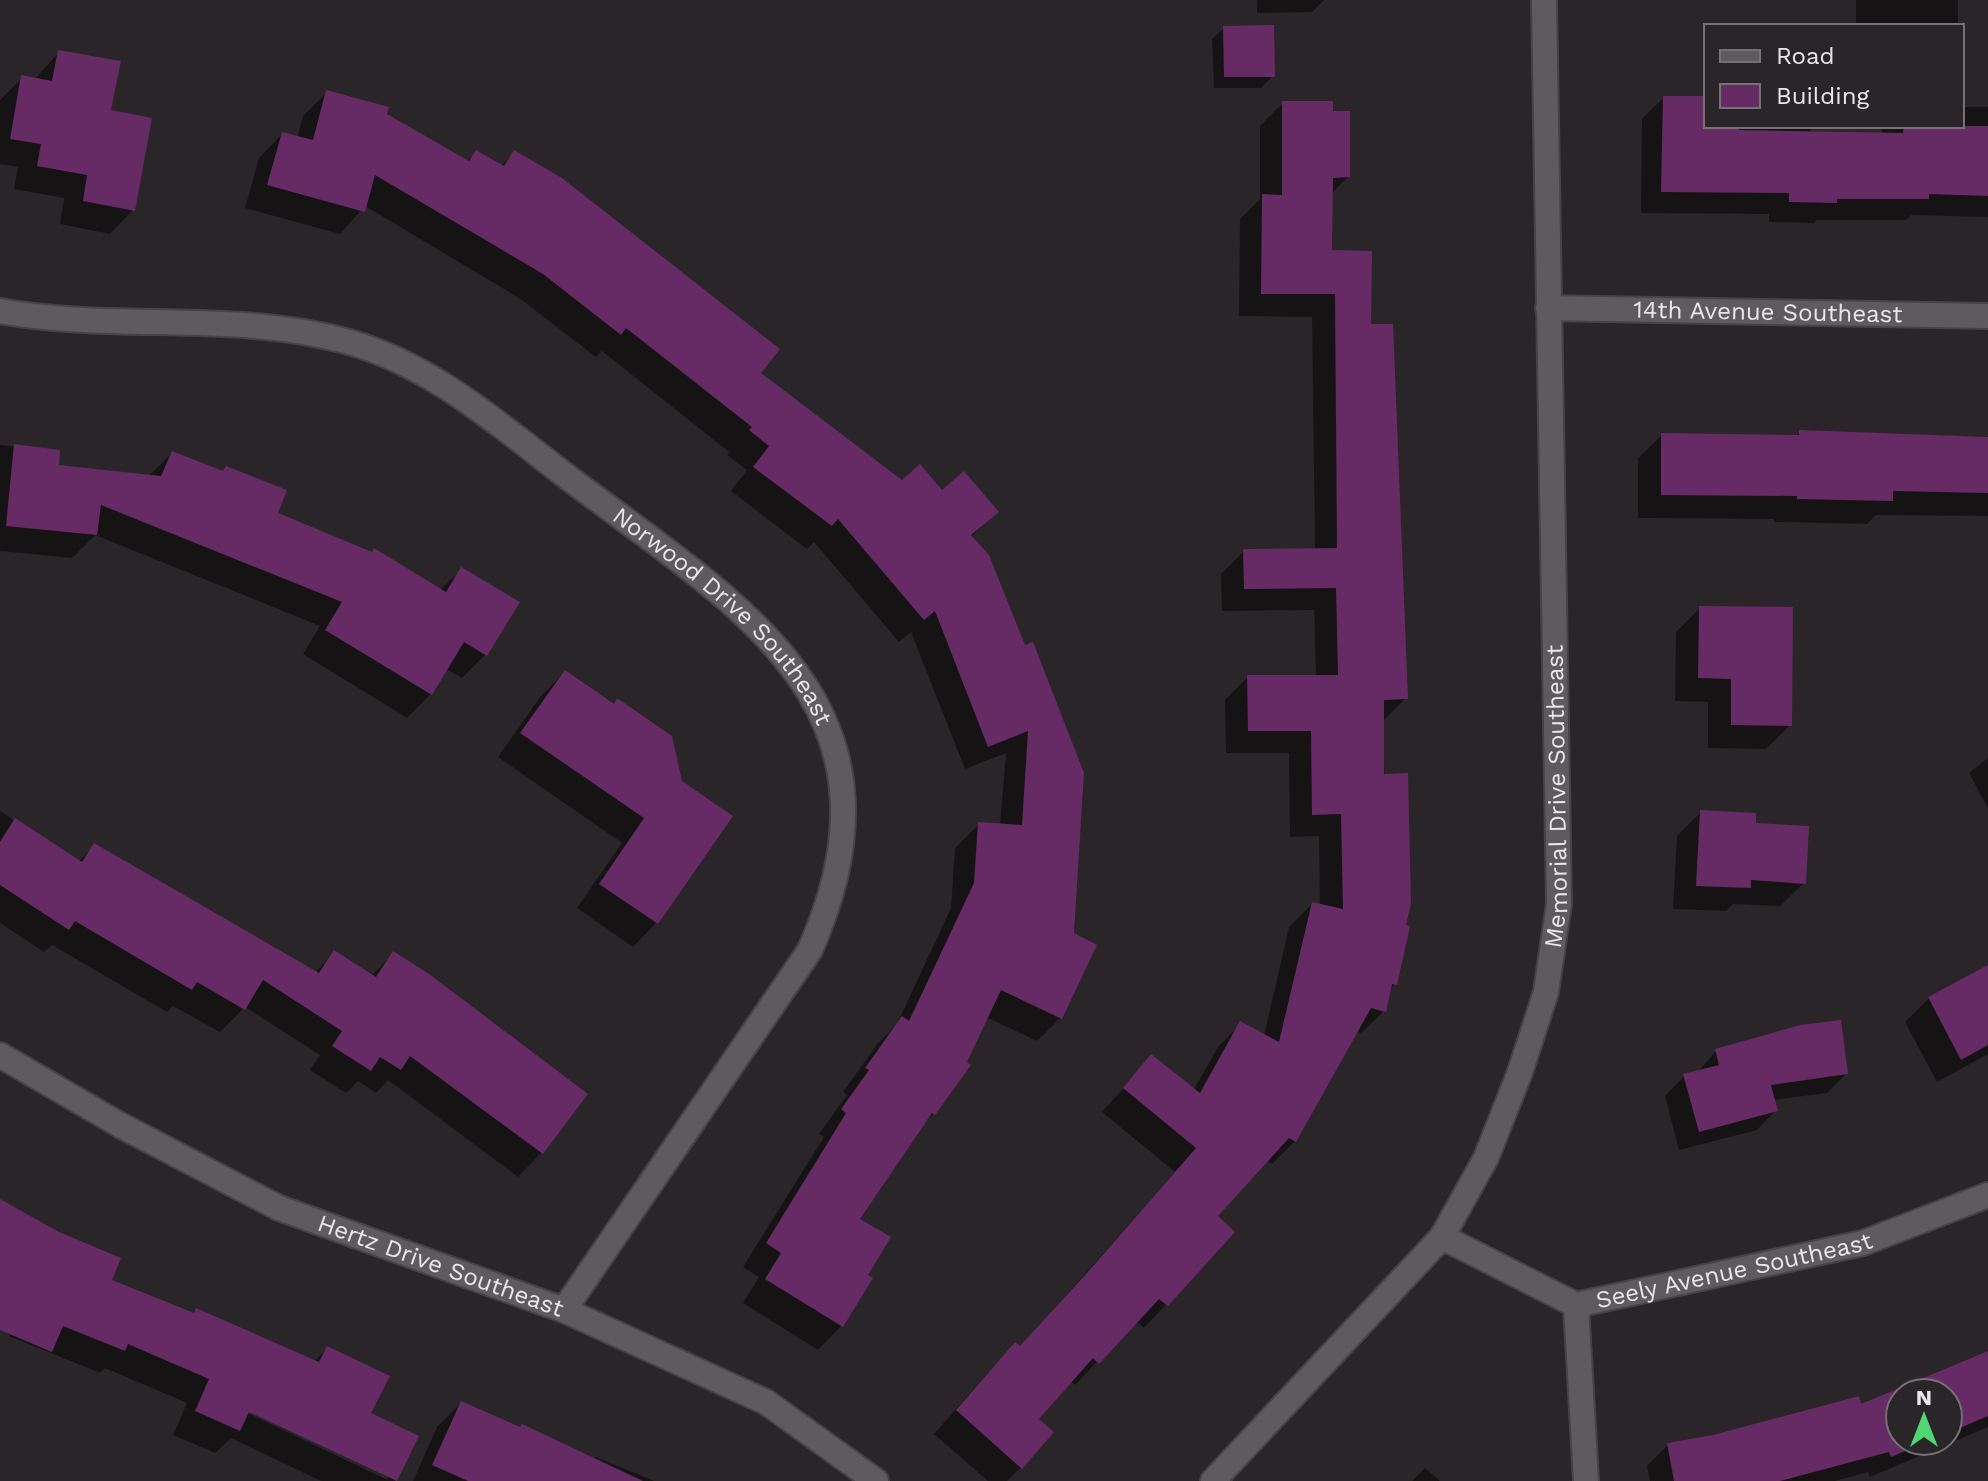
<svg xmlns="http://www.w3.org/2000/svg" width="1988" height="1481" font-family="'Work Sans',sans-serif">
<rect width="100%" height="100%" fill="#2a2529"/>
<path fill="#0007" fill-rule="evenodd" d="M 1257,0 L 1324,0 L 1312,12 L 1257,13 Z
M 1856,0 L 1958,0 L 1958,26 L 1856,26 Z
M 1224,28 L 1273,76 L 1261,88 L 1214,88 L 1212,39 Z
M 59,52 L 133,210 L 110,234 L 60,224 L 64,198 L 14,189 L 18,167 L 0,164 L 0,100 L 22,78 L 34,80 Z
M 327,92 L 385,115 L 466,162 L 476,152 L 501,166 L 514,153 L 758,374 L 902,482 L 996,512 L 971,537 L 1024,648 L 1060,1018 L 1037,1041 L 986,1017 L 933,1114 L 919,1128 L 857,1219 L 865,1276 L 841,1326 L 818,1350 L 743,1303 L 759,1277 L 743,1267 L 824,1137 L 819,1134 L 847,1095 L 843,1092 L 878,1043 L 896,1026 L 951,908 L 955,848 L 979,824 L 1000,826 L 1006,753 L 965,769 L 911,632 L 899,642 L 814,542 L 807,549 L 731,491 L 747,470 L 727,455 L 729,452 L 602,351 L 596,357 L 519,298 L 365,206 L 340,234 L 245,208 L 259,158 L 282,134 L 297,138 L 303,116 Z
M 1663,98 L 1706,98 L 1706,126 L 1811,126 L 1811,133 L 1882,135 L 1882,126 L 1962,126 L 1962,107 L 1988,107 L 1988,217 L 1911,215 L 1906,220 L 1817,220 L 1814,223 L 1769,222 L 1769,214 L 1641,213 L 1642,119 Z
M 1283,103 L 1348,177 L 1331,194 L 1330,252 L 1369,326 L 1406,698 L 1382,722 L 1395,984 L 1389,990 L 1384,1011 L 1361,1033 L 1356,1032 L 1295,1141 L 1272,1164 L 1266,1160 L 1216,1216 L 1233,1232 L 1144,1328 L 1136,1321 L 1075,1385 L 1071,1381 L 1037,1420 L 1021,1467 L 1007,1481 L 988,1481 L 934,1434 L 993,1367 L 1015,1345 L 1019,1348 L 1063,1299 L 1175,1172 L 1102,1112 L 1152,1057 L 1193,1091 L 1218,1047 L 1241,1024 L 1264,1036 L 1289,927 L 1312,904 L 1320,906 L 1319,836 L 1290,837 L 1289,753 L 1226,753 L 1225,700 L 1248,677 L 1316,677 L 1314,610 L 1222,611 L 1221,574 L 1244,551 L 1315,550 L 1312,317 L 1239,316 L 1240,219 L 1260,199 L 1260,126 Z
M 1800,432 L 1988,437 L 1988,516 L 1876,515 L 1867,524 L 1774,522 L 1774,519 L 1638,518 L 1638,458 L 1662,435 L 1795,437 Z
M 0,445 L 58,451 L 56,467 L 148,477 L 172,453 L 276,514 L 440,590 L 461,570 L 485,655 L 462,678 L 446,669 L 431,694 L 407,718 L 303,654 L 320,626 L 95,535 L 72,558 L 0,551 Z
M 1700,608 L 1790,725 L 1766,749 L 1708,748 L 1708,702 L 1675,701 L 1676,632 Z
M 565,672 L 680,782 L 731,816 L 656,923 L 633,947 L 577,908 L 622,843 L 498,757 L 541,696 Z
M 1988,758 L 1988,808 L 1969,773 Z
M 0,811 L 78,862 L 95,845 L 315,973 L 334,953 L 371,976 L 393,954 L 585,1094 L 541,1153 L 518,1177 L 388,1080 L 376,1093 L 358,1081 L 346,1093 L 310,1070 L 320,1055 L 245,1007 L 220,1032 L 173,1006 L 167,1012 L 52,945 L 44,952 L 0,923 Z
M 1701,812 L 1754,825 L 1804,883 L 1780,906 L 1733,904 L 1726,911 L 1673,909 L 1677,836 Z
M 1988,967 L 1988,1054 L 1937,1082 L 1905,1022 L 1929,998 Z
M 1716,1051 L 1846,1074 L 1827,1093 L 1773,1100 L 1776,1110 L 1757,1130 L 1679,1150 L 1665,1096 L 1684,1076 L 1697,1073 Z
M 0,1201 L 109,1281 L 192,1314 L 196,1310 L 314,1362 L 327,1348 L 369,1414 L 416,1437 L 395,1481 L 321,1481 L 231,1438 L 215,1453 L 173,1435 L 187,1403 L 105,1368 L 100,1373 L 9,1336 L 16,1321 L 0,1313 ZM 241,1406 L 388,1476 L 388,1480 L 239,1409 Z
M 1988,1353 L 1988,1427 L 1870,1477 L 1868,1472 L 1835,1481 L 1650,1481 L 1647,1466 L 1668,1445 L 1860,1407 ZM 1900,1393 L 1948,1393 L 1948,1441 L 1900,1441 Z
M 461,1403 L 593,1460 L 596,1457 L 654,1481 L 413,1481 L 437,1427 Z
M 1425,1468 L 1440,1481 L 1412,1481 Z"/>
<path fill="#662b64" d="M 1274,25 L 1275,77 L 1224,77 L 1223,26 Z
M 58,50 L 121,61 L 111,110 L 152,118 L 135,211 L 83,201 L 87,175 L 37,166 L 41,144 L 10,139 L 21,75 L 52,81 Z
M 326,90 L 389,107 L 387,114 L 469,161 L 476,150 L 504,166 L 514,150 L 562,178 L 780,349 L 761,373 L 902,480 L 920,464 L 942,490 L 964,471 L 999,512 L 971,535 L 989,555 L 1025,645 L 1033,642 L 1084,773 L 1074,933 L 1097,945 L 1062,1019 L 1001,990 L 967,1062 L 971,1065 L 935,1115 L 932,1113 L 860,1219 L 891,1237 L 868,1275 L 873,1278 L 843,1327 L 765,1279 L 781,1253 L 766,1243 L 846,1113 L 841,1109 L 869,1070 L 865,1068 L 902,1016 L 909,1021 L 974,883 L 978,822 L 1022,825 L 1028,731 L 988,747 L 935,611 L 924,620 L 838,519 L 832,526 L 753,467 L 769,446 L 749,430 L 752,427 L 626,328 L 621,335 L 543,274 L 375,175 L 365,212 L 267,185 L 282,132 L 313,140 Z
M 1663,96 L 1706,96 L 1706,126 L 1740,126 L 1739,130 L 1903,133 L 1904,126 L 1988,126 L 1988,196 L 1929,194 L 1929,199 L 1837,199 L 1837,203 L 1789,202 L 1789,193 L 1661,192 Z
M 1282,101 L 1333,101 L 1333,111 L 1350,111 L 1350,177 L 1333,178 L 1332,250 L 1372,251 L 1371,324 L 1393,324 L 1408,699 L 1384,700 L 1384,774 L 1408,773 L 1411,904 L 1406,925 L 1410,926 L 1397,985 L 1392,984 L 1386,1012 L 1371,1008 L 1296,1142 L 1289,1138 L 1218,1216 L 1235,1232 L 1168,1306 L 1159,1299 L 1099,1364 L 1093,1358 L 1039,1419 L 1054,1432 L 1022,1469 L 956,1410 L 1015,1342 L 1020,1346 L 1086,1274 L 1196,1148 L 1123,1088 L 1151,1054 L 1200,1093 L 1240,1021 L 1279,1042 L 1312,902 L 1343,909 L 1341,814 L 1312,815 L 1311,731 L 1248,731 L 1247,675 L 1338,675 L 1336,588 L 1244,589 L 1243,549 L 1337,548 L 1335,294 L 1261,294 L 1262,194 L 1282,195 Z
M 1799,430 L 1988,437 L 1988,493 L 1893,491 L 1893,501 L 1797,499 L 1797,496 L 1661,495 L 1661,433 L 1799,435 Z
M 14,444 L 60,450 L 59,465 L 161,476 L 172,451 L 223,471 L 226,466 L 287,490 L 278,513 L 372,552 L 374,548 L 446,592 L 461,567 L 520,602 L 487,656 L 464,642 L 432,695 L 325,630 L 342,602 L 101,505 L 97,535 L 6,526 Z
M 1699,606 L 1793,607 L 1792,726 L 1731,725 L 1731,679 L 1698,678 Z
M 565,670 L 614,704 L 617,698 L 672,736 L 682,781 L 733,816 L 658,924 L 599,884 L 644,818 L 520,733 Z
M 1700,810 L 1756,813 L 1756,823 L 1809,826 L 1806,884 L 1751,880 L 1751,888 L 1696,886 Z
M 15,818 L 82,862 L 94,843 L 319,973 L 334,950 L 376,977 L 393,951 L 429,974 L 588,1094 L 543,1154 L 410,1056 L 401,1070 L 380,1057 L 371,1071 L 332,1046 L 342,1031 L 263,980 L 245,1010 L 197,982 L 192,990 L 75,921 L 69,930 L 0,885 L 0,842 Z
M 1988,965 L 1988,1045 L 1961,1060 L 1928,997 Z
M 1841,1020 L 1848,1074 L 1771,1085 L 1778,1111 L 1699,1132 L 1683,1074 L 1719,1065 L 1715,1049 L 1800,1025 Z
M 0,1199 L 59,1232 L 121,1258 L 112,1280 L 194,1313 L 196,1308 L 319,1362 L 327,1346 L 390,1376 L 371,1413 L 419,1436 L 397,1481 L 249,1412 L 240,1431 L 195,1411 L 209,1379 L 128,1344 L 125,1351 L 63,1326 L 52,1352 L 0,1330 Z
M 1988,1351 L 1988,1416 L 1948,1433 L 1948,1393 L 1900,1393 L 1900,1441 L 1929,1441 L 1891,1457 L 1889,1452 L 1780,1481 L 1674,1481 L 1667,1443 L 1713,1435 L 1859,1396 L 1861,1404 Z
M 461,1401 L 520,1427 L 522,1424 L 643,1481 L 468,1481 L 432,1465 Z"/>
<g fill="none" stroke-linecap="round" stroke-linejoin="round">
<g stroke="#464246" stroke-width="28">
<g id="minor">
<path id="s1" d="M 1548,308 L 1988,316"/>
<path id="s2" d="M 0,311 C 116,332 234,310 349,342 C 435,366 504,429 574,482 C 745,610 917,707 810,950 L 564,1310"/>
<path id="s3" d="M 0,1055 L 120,1125 L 279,1208 L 564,1310 L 766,1402 L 876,1481"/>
<path id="s4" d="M 1442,1237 L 1576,1305 L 1863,1243 L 1988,1195"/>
<path d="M 1576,1305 L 1586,1481"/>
<path id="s5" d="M 1213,1481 L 1442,1237 L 1486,1158 L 1520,1072 L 1546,992 L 1559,904 L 1544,0"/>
</g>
</g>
<use href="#minor" stroke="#5f5a5f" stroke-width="24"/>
</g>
<g text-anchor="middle" stroke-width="6" stroke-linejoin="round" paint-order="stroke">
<g font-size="24" fill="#eae6e9" stroke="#2a2529">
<text dy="8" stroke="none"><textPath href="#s1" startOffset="220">14th Avenue Southeast</textPath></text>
<text dy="8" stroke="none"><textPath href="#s2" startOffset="820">Norwood Drive Southeast</textPath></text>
<text dy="8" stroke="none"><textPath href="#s5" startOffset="798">Memorial Drive Southeast</textPath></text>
<text dy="8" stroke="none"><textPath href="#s3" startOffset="490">Hertz Drive Southeast</textPath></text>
<text dy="8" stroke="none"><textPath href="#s4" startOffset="312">Seely Avenue Southeast</textPath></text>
</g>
</g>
<rect x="1704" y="24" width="260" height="104" fill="#2a2529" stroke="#777276" stroke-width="2"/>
<rect x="1720" y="50" width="40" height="12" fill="#5f5a5f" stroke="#777276" stroke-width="2"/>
<text x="1776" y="64" font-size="24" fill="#eae6e9">Road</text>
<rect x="1720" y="84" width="40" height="24" fill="#662b64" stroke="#777276" stroke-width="2"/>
<text x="1776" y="104" font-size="24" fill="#eae6e9">Building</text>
<g transform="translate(1924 1417)"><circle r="38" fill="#2a2529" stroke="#777276" stroke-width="2"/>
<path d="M0-6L14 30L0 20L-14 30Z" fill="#51d674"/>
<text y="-12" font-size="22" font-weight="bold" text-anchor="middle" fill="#eae6e9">N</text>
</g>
</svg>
